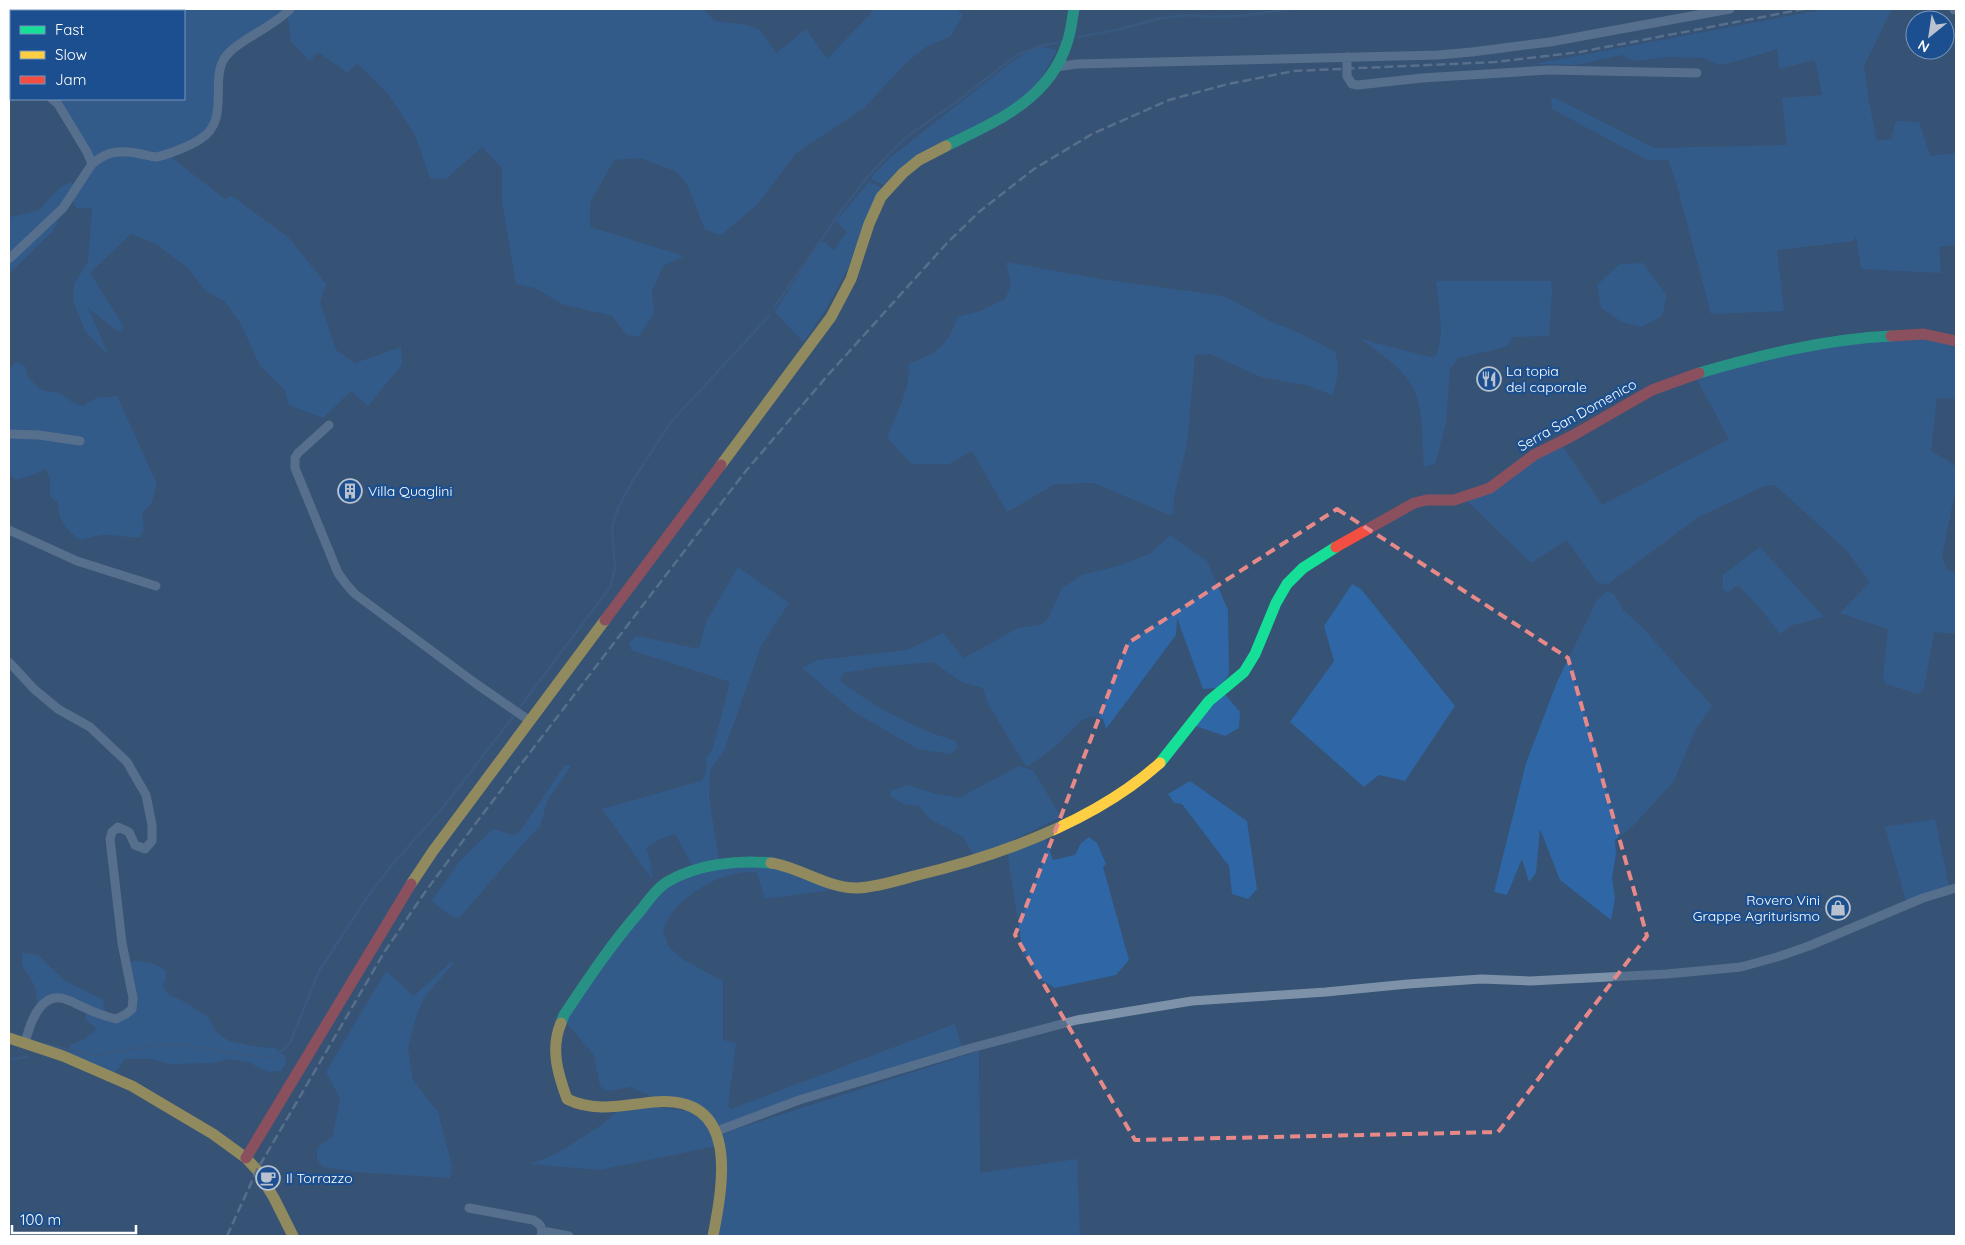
<svg xmlns="http://www.w3.org/2000/svg" width="1965" height="1245" font-family="Quicksand,sans-serif">
<rect width="100%" height="100%" fill="#365274"/>
<path fill="#2f66a5" d="M 9,9 L 703,9 L 715,21 L 747,25 L 760,30 L 776,53 L 806,29 L 827,59 L 875,9 L 956,9 L 963,15 L 950,37 L 926,47 L 905,64 L 864,108 L 796,153 L 756,206 L 721,235 L 705,230 L 688,186 L 677,172 L 641,158 L 614,160 L 590,203 L 590,227 L 684,256 L 663,266 L 652,291 L 654,312 L 639,337 L 627,335 L 612,316 L 562,304 L 535,288 L 516,284 L 502,202 L 502,168 L 482,147 L 446,179 L 430,178 L 415,135 L 389,95 L 357,63 L 348,73 L 318,52 L 310,61 L 291,42 L 287,13 L 223,60 L 219,100 L 207,134 L 169,156 L 225,199 L 232,196 L 289,238 L 326,284 L 320,302 L 336,350 L 355,363 L 401,347 L 402,364 L 368,406 L 351,391 L 323,418 L 289,405 L 284,389 L 260,366 L 241,324 L 225,302 L 206,291 L 189,269 L 156,244 L 131,234 L 90,273 L 124,327 L 119,332 L 88,308 L 109,356 L 85,331 L 73,300 L 74,284 L 88,262 L 92,208 L 76,208 L 71,199 L 63,208 L 54,230 L 9,274 L 9,213 L 11,217 L 40,210 C 49,198 57,188 71,182 L 76,188 L 92,164 L 52,99 L 184,99 L 184,11 L 11,11 L 11,26 L 9,27 Z
M 1826,9 L 1892,9 L 1864,66 L 1869,102 L 1877,141 L 1891,139 L 1896,121 L 1919,122 L 1930,156 L 1956,153 L 1956,245 L 1939,247 L 1941,273 L 1861,269 L 1856,237 L 1853,241 L 1777,250 L 1784,311 L 1711,314 L 1676,182 L 1668,160 L 1647,160 L 1552,109 L 1551,99 L 1555,98 L 1654,148 L 1787,145 L 1782,98 L 1822,95 L 1815,60 L 1779,69 L 1777,49 L 1745,59 L 1720,65 L 1704,58 L 1668,57 L 1633,61 L 1622,55 L 1576,65 L 1534,64 Z
M 1043,47 L 1057,50 L 1042,77 L 1033,88 L 1008,109 L 885,184 L 883,185 L 872,179 L 872,176 L 891,157 L 1017,58 L 1032,50 Z
M 869,182 L 882,188 C 858,244 841,293 803,342 L 775,312 L 821,240 L 834,250 L 847,232 L 836,221 Z
M 1006,262 L 1101,279 L 1224,296 L 1270,321 L 1302,334 L 1335,352 C 1340,366 1338,382 1332,395 L 1306,385 L 1261,377 L 1210,354 L 1195,355 L 1187,444 L 1175,492 L 1172,516 L 1093,483 L 1055,484 L 1007,512 L 972,451 L 949,464 L 912,464 L 887,438 C 894,420 913,383 908,364 C 935,354 949,346 957,317 L 980,311 L 1005,299 L 1011,285 Z
M 1643,263 L 1667,296 L 1662,316 L 1641,327 L 1622,322 L 1601,308 L 1597,285 L 1620,264 Z
M 1436,281 L 1551,281 L 1552,290 L 1549,336 L 1513,337 L 1506,347 L 1458,358 L 1450,369 L 1446,423 L 1435,464 L 1424,467 C 1422,445 1424,410 1414,390 C 1404,368 1379,353 1361,339 L 1430,357 L 1436,356 C 1446,334 1438,304 1436,281 Z
M 1865,337 L 1956,341 L 1956,399 L 1937,398 L 1931,451 L 1947,460 L 1956,467 L 1956,487 L 1942,556 C 1944,564 1947,572 1956,573 L 1956,634 L 1934,632 L 1924,688 L 1918,694 L 1886,684 L 1883,678 L 1888,629 L 1840,613 L 1869,583 L 1867,578 L 1847,551 L 1775,485 L 1764,486 L 1697,518 L 1608,584 L 1597,583 L 1567,540 L 1531,563 L 1465,499 L 1561,444 L 1602,505 L 1729,439 L 1694,374 Z
M 16,362 L 25,366 L 28,377 L 41,390 L 60,393 L 72,402 L 83,406 L 96,398 L 117,396 L 157,484 L 152,502 L 142,514 L 144,529 L 140,537 C 128,539 116,534 104,535 C 96,535 88,539 80,540 C 65,529 59,521 58,503 L 50,496 L 50,478 L 45,469 L 30,476 L 16,480 L 9,475 L 9,370 Z
M 1170,535 L 1207,561 L 1228,610 L 1229,674 L 1219,688 L 1203,689 L 1177,618 L 1176,635 L 1106,729 L 1103,719 L 1093,716 L 1082,720 L 1056,746 L 1029,766 L 1025,765 L 988,704 L 983,688 L 962,682 L 933,662 L 878,667 L 843,673 L 840,681 C 875,707 914,729 956,741 L 958,747 L 951,754 L 918,749 L 854,712 L 802,668 L 818,660 L 907,650 L 943,633 L 964,658 L 1018,628 L 1041,625 L 1048,619 L 1062,588 L 1082,575 L 1114,567 L 1150,554 Z
M 1760,547 L 1824,617 L 1790,626 L 1780,634 L 1760,608 L 1738,585 L 1728,592 L 1723,590 L 1723,575 Z
M 738,567 L 789,603 L 761,646 L 724,751 L 710,770 L 709,797 L 719,860 L 692,865 L 675,834 L 660,839 L 646,848 L 651,863 L 652,879 L 602,809 L 701,781 C 707,774 707,767 706,758 L 712,751 L 730,682 L 631,650 L 629,643 L 637,636 L 699,649 L 706,622 Z
M 1352,584 L 1361,589 L 1455,706 L 1405,781 L 1379,775 L 1364,787 L 1290,722 L 1334,661 L 1324,626 Z
M 1608,591 L 1614,594 L 1623,610 L 1642,627 L 1712,706 L 1696,729 L 1674,781 L 1633,826 L 1615,840 L 1616,854 L 1612,878 L 1615,899 L 1611,920 L 1560,880 L 1540,829 L 1536,873 L 1529,882 L 1522,859 L 1507,895 L 1494,892 L 1526,763 L 1557,682 L 1597,600 Z
M 1224,693 L 1240,712 L 1239,728 L 1225,736 L 1192,725 Z
M 565,765 L 571,766 L 547,801 L 540,827 L 530,836 L 459,918 L 452,917 L 433,902 L 430,903 L 460,861 L 493,829 L 513,835 L 521,830 Z
M 1019,766 L 1033,770 L 1061,817 L 984,854 L 973,854 L 963,837 L 930,819 L 919,806 L 903,804 L 890,796 L 892,790 L 908,785 L 937,794 L 959,798 Z
M 1190,781 L 1247,821 L 1257,889 L 1248,899 L 1232,894 L 1229,866 L 1182,804 L 1174,803 L 1168,794 Z
M 1935,819 L 1949,886 L 1906,901 L 1885,827 Z
M 1044,835 L 1053,860 L 1075,855 L 1081,843 L 1089,837 L 1097,843 L 1106,864 L 1103,867 L 1129,960 L 1116,975 L 1055,988 L 1035,976 L 1023,954 L 1007,850 Z
M 717,867 L 778,868 L 838,889 L 765,899 L 757,873 C 732,867 690,890 674,910 C 669,915 666,924 663,930 L 668,946 L 682,959 L 723,981 L 723,1040 L 736,1043 L 728,1107 L 731,1109 L 955,1024 L 962,1047 L 719,1128 L 710,1113 L 653,1097 L 631,1087 L 607,1091 L 600,1086 L 594,1055 L 565,1021 L 604,960 L 670,884 Z
M 22,953 L 38,955 L 64,980 L 103,1000 L 106,1017 L 116,1019 L 132,1008 L 126,962 C 142,960 154,961 167,972 L 163,987 L 170,996 L 181,1000 L 208,1017 L 216,1032 L 229,1041 L 257,1047 L 275,1048 L 285,1056 L 286,1063 L 281,1071 L 268,1072 L 248,1062 L 229,1059 L 211,1063 L 171,1064 L 151,1059 L 125,1059 L 112,1077 L 63,1056 L 72,1044 L 83,1040 L 97,1029 L 85,1019 L 87,1010 L 55,998 L 36,1012 C 38,1002 37,992 33,983 C 27,969 21,972 22,953 Z
M 451,962 L 454,963 L 425,996 L 416,1017 L 408,1048 L 413,1080 L 438,1112 L 452,1167 L 450,1178 L 355,1172 L 324,1167 L 317,1160 L 317,1148 L 333,1136 L 340,1098 L 326,1072 L 386,971 L 414,996 Z
M 979,1051 L 980,1173 L 1077,1159 L 1080,1236 L 717,1236 L 721,1134 Z
M 655,1107 L 688,1111 L 706,1121 L 716,1146 L 599,1170 L 530,1164 L 556,1154 L 600,1126 L 617,1112 Z"/>
<g fill="none" stroke-linecap="round" stroke-linejoin="round">
<path stroke="#3b618d" stroke-width="2.5" d="M 1078,37 L 1121,29 L 1161,18 L 1191,15 L 1211,17 L 1240,16 L 1290,9
M 774,308 L 841,211 L 869,175 L 905,138 L 959,100 L 1017,55 L 1040,46 L 1060,42
M 520,707 L 611,586 L 615,568 L 612,526 L 618,508 L 633,480 L 671,422 L 769,316
M 46,1044 L 73,1051 L 98,1055 L 150,1046 L 179,1044 L 224,1052 L 274,1058 L 290,1043 L 319,971 L 369,895 L 392,865 L 441,810 L 513,717
M 9,1060 L 27,1057"/>
<path stroke="#7d92a8" stroke-width="9" d="M 1954,10 L 1954,9
M 1347,57 L 1347,76 L 1352,84 L 1358,85 L 1422,78 L 1549,70 L 1697,73
M 1056,67 L 1077,64 L 1438,55 L 1472,52 L 1550,42 L 1730,9
M 9,95 L 11,94
M 92,164 C 108,150 122,150 141,154 C 146,155 152,157 156,157 C 167,155 190,146 199,140 C 231,122 210,82 224,59 C 235,41 274,27 290,9
M 9,259 L 63,208 L 92,164 L 87,152 L 58,104 L 52,99
M 329,425 L 298,453 L 295,458 L 295,468 L 338,573 L 346,584 L 355,594 L 475,683 L 530,721
M 9,434 L 39,435 L 80,441
M 9,530 L 77,561 L 156,586
M 9,662 L 34,689 L 58,709 L 90,727 L 127,762 L 146,795 L 152,825 L 152,841 L 145,849 L 135,845 L 129,832 L 118,827 L 112,832 L 110,839 L 122,943 L 133,998 L 132,1009 L 126,1014 L 116,1019 C 104,1016 93,1012 83,1007 C 76,1004 68,999 61,998 C 38,995 29,1027 25,1043
M 717,1131 L 799,1100 L 971,1048 L 1077,1020 L 1192,1001 L 1326,992 L 1408,984 L 1481,979 L 1530,981 L 1667,974 L 1741,967 L 1777,957 L 1809,946 L 1923,898 L 1956,888
M 469,1208 L 533,1220 C 541,1224 543,1228 541,1236
M 542,1231 L 569,1236"/>
<path stroke="#16e098" stroke-width="11" d="M 946,146 C 995,122 1049,100 1067,43 C 1071,32 1072,20 1074,9
M 1699,373 C 1762,355 1826,339 1891,336
M 1160,763 L 1209,701 L 1244,672 L 1255,654 L 1276,603 L 1287,584 L 1303,568 L 1336,547
M 561,1023 L 564,1015 C 588,979 612,943 641,910 C 648,901 657,888 667,882 C 697,864 737,860 771,863"/>
<path stroke="#ffcf43" stroke-width="11" d="M 721,465 L 831,317 L 851,279 L 869,224 L 881,197 L 903,173 L 919,160 L 946,146
M 771,863 C 800,867 828,889 858,888 C 876,887 896,881 914,876 C 998,856 1094,822 1160,763
M 411,884 L 433,851 L 605,620
M 561,1023 C 550,1049 558,1074 567,1099 C 595,1113 624,1105 654,1102 C 739,1095 724,1180 713,1236
M 9,1038 L 63,1056 L 132,1086 L 213,1134 L 246,1158 L 257,1170 L 274,1198 L 293,1236"/>
<path stroke="#f24e42" stroke-width="11" d="M 1891,336 L 1924,334 L 1956,341
M 1336,547 L 1414,503 L 1427,500 L 1454,500 L 1490,488 L 1534,455 L 1572,436 L 1652,390 L 1699,373
M 605,620 L 721,465
M 246,1158 L 411,884"/>
<path stroke="#7e92a7" stroke-width="2.5" stroke-dasharray="9 4" stroke-linecap="butt" d="M 227,1236 L 257,1170 L 385,951 L 423,895 L 479,819 L 745,472 L 828,375 L 947,243 L 979,212 L 1034,169 L 1092,134 L 1169,100 L 1228,84 L 1294,71 L 1495,62 L 1580,52 L 1804,9"/>
</g>
<path d="M0 0H1965V1245H0ZM 1337,509 L 1568,658 L 1647,936 L 1498,1132 L 1135,1140 L 1015,935 L 1128,643 Z" fill="#365274" fill-opacity=".55" fill-rule="evenodd"/>
<path fill="none" stroke="#e88989" stroke-width="4" stroke-dasharray="10 6" stroke-linejoin="round" d="M 1337,509 L 1568,658 L 1647,936 L 1498,1132 L 1135,1140 L 1015,935 L 1128,643 Z"/>
<defs>
<g id="restaurant-ring" transform="scale(1.25)"><circle r="9.5" fill="#1b4f8f" stroke="#b9c2ce" stroke-width="1.5"/><path d="M-5-6h1v4h1v-4h1v4h1v-4h1v5L-1.5 .5V6h-2V.5L-5-1ZM5-6V6H3V1.5H1.5Q1.5-4 5-6Z" fill="#b9c2ce"/></g>
<g id="building-ring" transform="scale(1.25)"><circle r="9.5" fill="#1b4f8f" stroke="#b9c2ce" stroke-width="1.5"/><path d="M-4-6H4V6H1V3H-1V6H-4ZM-2.5-4.3h1.7v1.8h-1.7ZM.8-4.3h1.7v1.8H.8ZM-2.5-1h1.7V.8h-1.7ZM.8-1h1.7V.8H.8Z" fill="#b9c2ce"/></g>
<g id="shop-ring" transform="scale(1.25)"><circle r="9.5" fill="#1b4f8f" stroke="#b9c2ce" stroke-width="1.5"/><path d="M-5-2.5h2.3a2.7 3.5 0 0 1 5.4 0H5L5.5 6h-11ZM-1.5-2.5h3a1.5 2.3 0 0 0-3 0Z" fill="#b9c2ce"/></g>
<g id="cafe-ring" transform="scale(1.25)"><circle r="9.5" fill="#1b4f8f" stroke="#b9c2ce" stroke-width="1.5"/><path d="M-5.5-4.5H6V0H3Q3 3.5 0 3.5H-2.5Q-5.5 3.5-5.5 0ZM3-3.2v2h1.7v-2ZM-6 4.5H4V6H-6Z" fill="#b9c2ce"/></g>
</defs>
<g fill-rule="evenodd">
<use href="#restaurant-ring" x="1489" y="379"/>
<use href="#building-ring" x="350" y="491"/>
<use href="#shop-ring" x="1838" y="908"/>
<use href="#cafe-ring" x="268" y="1178"/>
</g>
<g text-anchor="middle" stroke-width="4.5" stroke-linejoin="round" paint-order="stroke">
<g font-size="14" fill="#fff" stroke="#1b4f8f" text-anchor="start">
<text x="1506" y="376">La topia<tspan x="1506" dy="16">del caporale</tspan></text>
<text x="368" y="496">Villa Quaglini</text>
<text x="1820" y="905" text-anchor="end">Rovero Vini<tspan x="1820" dy="16">Grappe Agriturismo</tspan></text>
<text x="286" y="1183">Il Torrazzo</text>
</g>
<g font-size="14" fill="#fff" stroke="#1b4f8f">
<text transform="translate(1577 415) rotate(-29)" y="5">Serra San Domenico</text>
</g>
</g>
<rect width="1965" height="1245" fill="none" stroke="#ffffff" stroke-width="20"/>
<rect x="10" y="10" width="175" height="90" fill="#1b4f8f" stroke="#7695bc"/>
<rect x="20" y="26" width="25" height="8" fill="#16e098" stroke="#7695bc"/>
<text x="55" y="35" font-size="15" fill="#ffffff">Fast</text>
<rect x="20" y="51" width="25" height="8" fill="#ffcf43" stroke="#7695bc"/>
<text x="55" y="60" font-size="15" fill="#ffffff">Slow</text>
<rect x="20" y="76" width="25" height="8" fill="#f24e42" stroke="#7695bc"/>
<text x="55" y="85" font-size="15" fill="#ffffff">Jam</text>
<g transform="translate(1930 35) rotate(210)"><circle r="24" fill="#1b4f8f" stroke="#7695bc"/>
<path d="M0-4L9 19L0 12L-9 19Z" fill="#b9c2ce"/>
<text y="-8" font-size="14" font-weight="bold" text-anchor="middle" fill="#ffffff">N</text>
</g>
<path d="M12 1225v8h124v-8" fill="none" stroke="#ffffff" stroke-width="2.5"/>
<text x="20" y="1225" font-size="15" fill="#ffffff" stroke="#1b4f8f" stroke-width="4" paint-order="stroke">100 m</text>
</svg>
